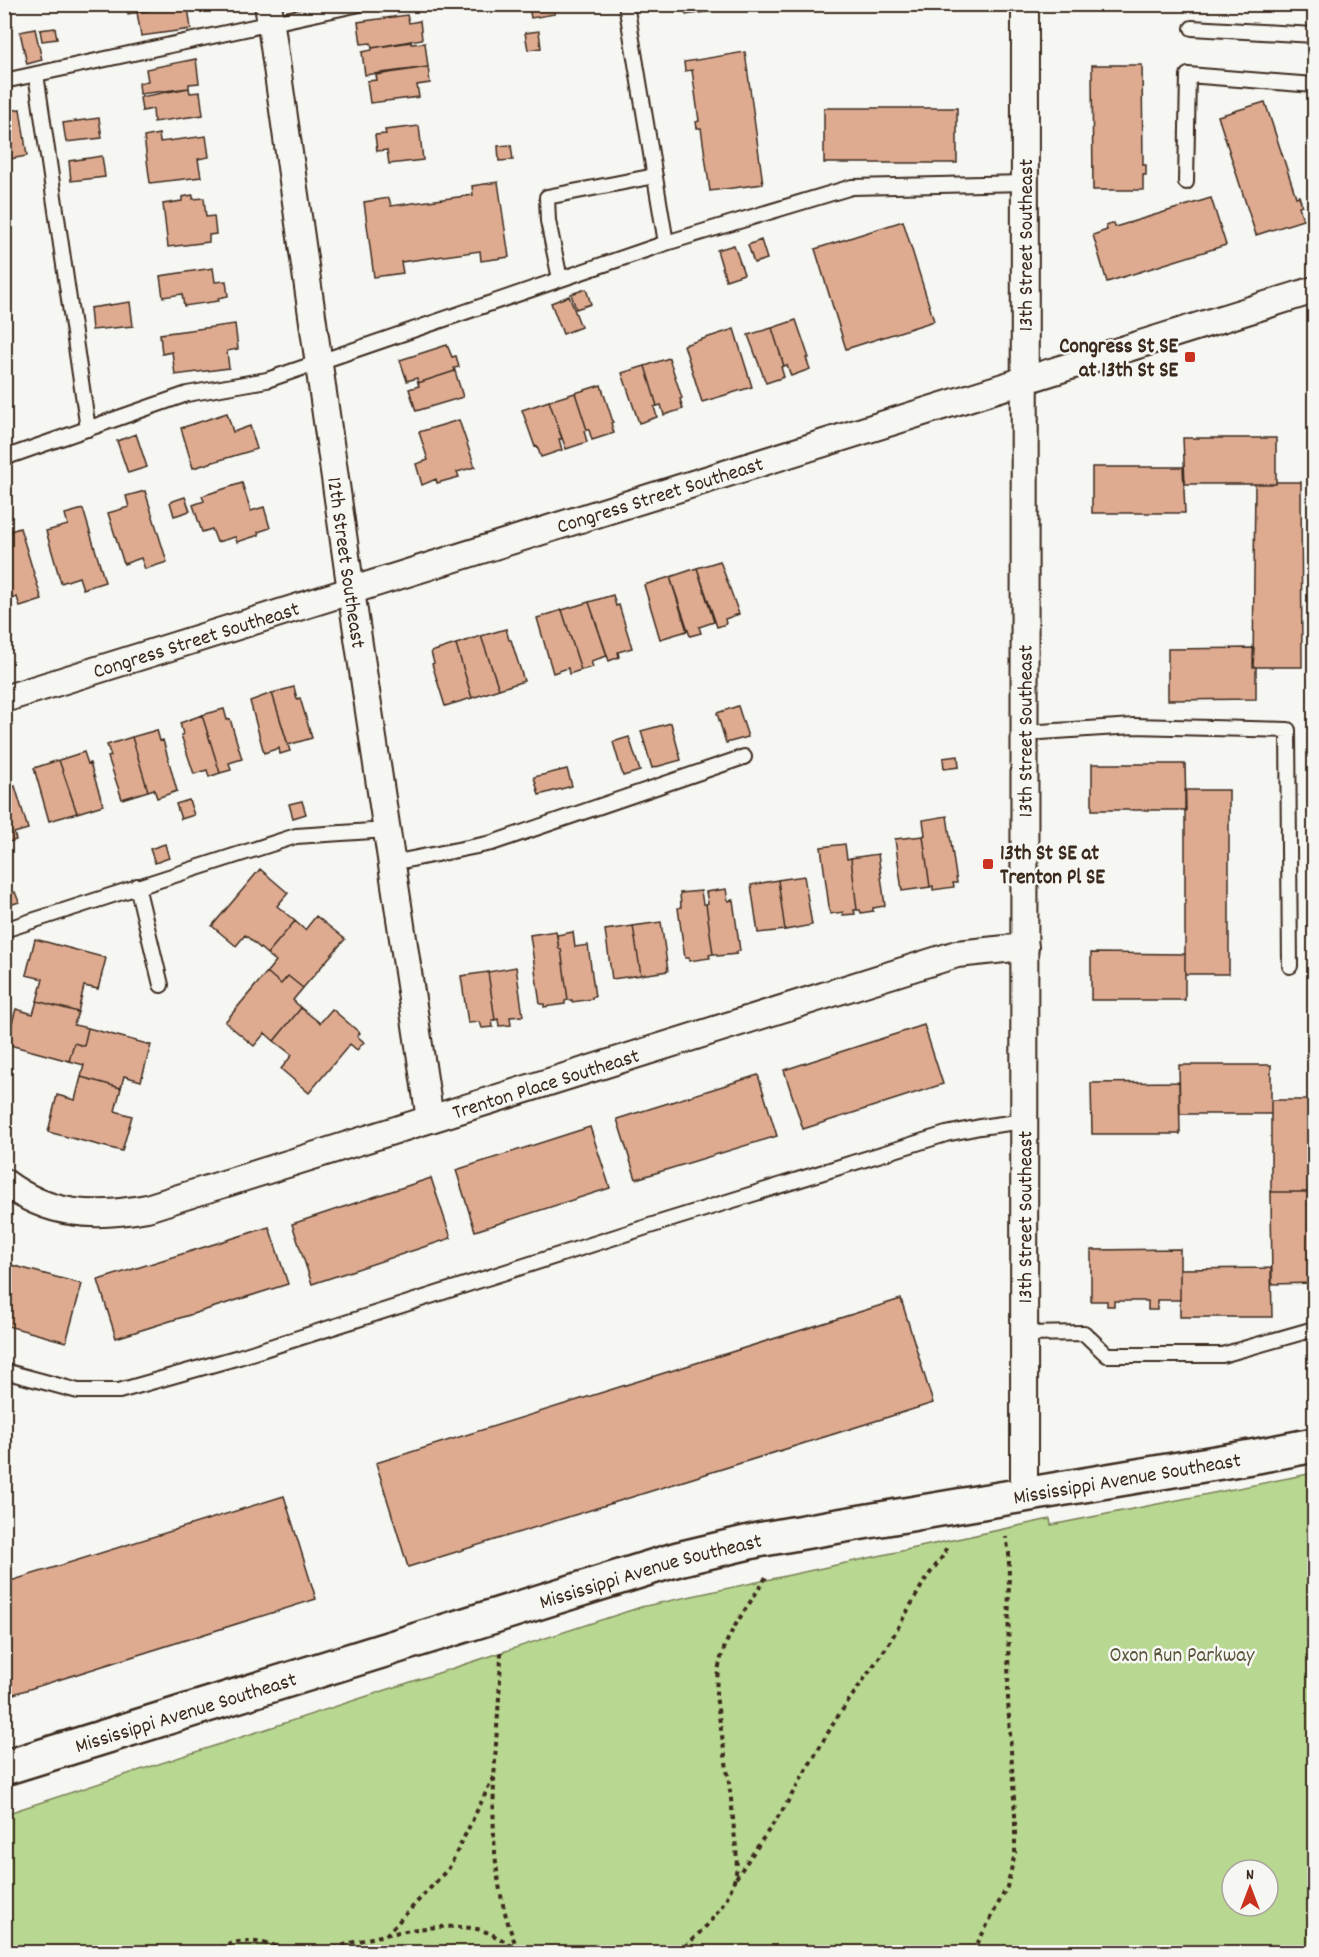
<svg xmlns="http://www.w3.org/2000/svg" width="1319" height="1957" font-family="Dekko,sans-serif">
<rect width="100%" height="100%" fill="#f6f6f2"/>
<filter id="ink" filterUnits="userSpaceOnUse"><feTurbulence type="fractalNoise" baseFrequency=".0167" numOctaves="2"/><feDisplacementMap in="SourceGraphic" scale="12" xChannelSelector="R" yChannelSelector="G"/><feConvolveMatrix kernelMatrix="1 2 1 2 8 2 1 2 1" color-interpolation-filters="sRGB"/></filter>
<g filter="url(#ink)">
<path fill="#b8d790" stroke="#7a8057" stroke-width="1.5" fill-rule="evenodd" d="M 1314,1473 L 1314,1952 L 5,1952 L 5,1814 L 641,1607 L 1050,1519 L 1051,1525 ZM 1232,1870 L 1268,1870 L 1268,1906 L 1232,1906 Z"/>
<path fill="#deab91" stroke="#3b2a1e" stroke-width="1.5" d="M 126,4 L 175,4 L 175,6 L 128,14 Z
M 545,4 L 554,4 L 555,14 L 531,18 L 529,7 Z
M 685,4 L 759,4 L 686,15 Z
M 175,6 L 176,9 L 188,7 L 191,29 L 141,36 L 137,12 Z
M 407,15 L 409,23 L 420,21 L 422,39 L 372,48 L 371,43 L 361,44 L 358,22 Z
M 55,28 L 57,39 L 42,41 L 40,30 Z
M 35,29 L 42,60 L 27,64 L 20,32 Z
M 539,31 L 541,48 L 528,50 L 525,33 Z
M 411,42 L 411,44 L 425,43 L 428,67 L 365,75 L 362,52 L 372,50 L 372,48 Z
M 745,52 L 763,184 L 710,191 L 701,128 L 697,128 L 696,122 L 699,121 L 692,70 L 685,71 L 684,62 Z
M 196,59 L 199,83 L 189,84 L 189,88 L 140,94 L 139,83 L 148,81 L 146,69 Z
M 1092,65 L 1142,65 L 1143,165 L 1146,165 L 1146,175 L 1143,175 L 1143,190 L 1093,190 Z
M 428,67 L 430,83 L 417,85 L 419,97 L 370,103 L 367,81 L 377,80 L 376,75 Z
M 189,88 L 190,93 L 200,92 L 203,115 L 154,122 L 153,109 L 142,111 L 140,97 Z
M 1265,102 L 1296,197 L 1299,196 L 1302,205 L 1299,206 L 1303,220 L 1256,235 L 1218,116 Z
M 824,108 L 957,108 L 957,163 L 824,163 Z
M 20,109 L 27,156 L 4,160 L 4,112 Z
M 99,118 L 102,138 L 66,142 L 63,123 Z
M 419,126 L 423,160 L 389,164 L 387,150 L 377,151 L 375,135 L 386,134 L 385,130 Z
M 159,134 L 160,142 L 206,136 L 209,157 L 198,159 L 201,177 L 150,183 L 144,137 Z
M 511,145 L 513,160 L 499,161 L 498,146 Z
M 102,156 L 105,177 L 71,181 L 69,161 Z
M 498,182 L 509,257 L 481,261 L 480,251 L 401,262 L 403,273 L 374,277 L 364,202 L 389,198 L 391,206 L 473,195 L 472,186 Z
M 193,195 L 193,199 L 204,198 L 206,217 L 214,216 L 216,234 L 209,235 L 209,242 L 168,247 L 163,204 L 182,201 L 182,197 Z
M 1211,198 L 1226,245 L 1107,282 L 1093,235 L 1107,230 L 1106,226 L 1114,223 L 1115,227 Z
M 903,221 L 934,321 L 846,349 L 815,249 Z
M 761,240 L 767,259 L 754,263 L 748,245 Z
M 734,245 L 744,274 L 726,280 L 717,250 Z
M 213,268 L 215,282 L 226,281 L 228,296 L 218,298 L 219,301 L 184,306 L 182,294 L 163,297 L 160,276 Z
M 586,289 L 591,304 L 576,309 L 571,294 Z
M 569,296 L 581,327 L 563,334 L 551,303 Z
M 130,302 L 133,326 L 92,330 L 90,308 Z
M 796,320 L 809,358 L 806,358 L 810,369 L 791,376 L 787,365 L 784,366 L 772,328 Z
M 235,324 L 238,349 L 227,351 L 229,368 L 175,375 L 172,352 L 162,354 L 160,334 Z
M 772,328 L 784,366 L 781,367 L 784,377 L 766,383 L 748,335 Z
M 734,329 L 752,387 L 702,402 L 684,345 Z
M 447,345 L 452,357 L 456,356 L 459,367 L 454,368 L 455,371 L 418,383 L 417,378 L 407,381 L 400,360 Z
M 669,358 L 682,398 L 680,399 L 683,409 L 664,415 L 661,405 L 657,406 L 645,366 Z
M 645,366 L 657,406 L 654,407 L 657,417 L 639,423 L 622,373 Z
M 455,371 L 463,397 L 416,411 L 409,389 L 419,386 L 418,383 Z
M 601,385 L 613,422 L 611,423 L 614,433 L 592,440 L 589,430 L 587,430 L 575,393 Z
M 575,393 L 587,430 L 584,431 L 587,442 L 566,449 L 549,401 Z
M 549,401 L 562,439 L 559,439 L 562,450 L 541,457 L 537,446 L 535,447 L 522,410 Z
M 227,413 L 233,432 L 250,426 L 257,449 L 193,468 L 181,428 Z
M 459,420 L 475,467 L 457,472 L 459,477 L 437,483 L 436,479 L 422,485 L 416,464 L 428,460 L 419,432 Z
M 136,434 L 147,467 L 128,473 L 117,441 Z
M 1183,438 L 1276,438 L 1276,484 L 1185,484 Z
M 1092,467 L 1183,467 L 1185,513 L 1092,513 Z
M 1276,482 L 1301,482 L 1302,667 L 1253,667 L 1255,484 L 1276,484 Z
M 242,483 L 251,511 L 264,507 L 270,528 L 258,532 L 259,535 L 237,542 L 235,537 L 217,542 L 212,529 L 202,532 L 193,505 L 204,501 L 202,496 Z
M 145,491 L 167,562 L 145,569 L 141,558 L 124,564 L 108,513 L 129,507 L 126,496 Z
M 185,497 L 190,511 L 174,516 L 170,502 Z
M 83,509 L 105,582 L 83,589 L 79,577 L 61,583 L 46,531 L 68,525 L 65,514 Z
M 20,528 L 42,600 L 20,607 L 17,597 L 4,601 L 4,533 Z
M 720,561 L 739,614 L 725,619 L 726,624 L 717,627 L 697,568 Z
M 697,568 L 714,622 L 699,627 L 701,633 L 690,636 L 670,577 Z
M 670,577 L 687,631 L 660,639 L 644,585 Z
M 613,595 L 616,606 L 619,605 L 632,648 L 618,652 L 619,657 L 609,661 L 589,602 Z
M 589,602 L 607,656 L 591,661 L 593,667 L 581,670 L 562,610 Z
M 562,610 L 581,670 L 569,674 L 568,668 L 553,673 L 537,618 Z
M 506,629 L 509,640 L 511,640 L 524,681 L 499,689 L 481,636 Z
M 481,636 L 499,689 L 472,698 L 456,644 Z
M 456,644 L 472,698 L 445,706 L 432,664 L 434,663 L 431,652 Z
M 1254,648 L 1253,667 L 1256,667 L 1256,699 L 1168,700 L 1168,649 Z
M 294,687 L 297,699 L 300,698 L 312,738 L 288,745 L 272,693 Z
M 272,693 L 290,751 L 280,754 L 279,748 L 264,753 L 250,701 Z
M 738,706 L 748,737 L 726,743 L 717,713 Z
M 224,709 L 227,720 L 230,719 L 242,759 L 229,763 L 231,770 L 220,773 L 202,715 Z
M 202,715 L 220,773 L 209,777 L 207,770 L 194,774 L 181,735 L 183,734 L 180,723 Z
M 671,723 L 681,760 L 652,768 L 641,731 Z
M 157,730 L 160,741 L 163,740 L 177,791 L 157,798 L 154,789 L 148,791 L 132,737 Z
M 132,737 L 148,791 L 122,799 L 108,757 L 111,756 L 107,745 Z
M 629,737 L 640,771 L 623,776 L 613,742 Z
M 84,752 L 88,764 L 90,763 L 103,805 L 77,813 L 59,760 Z
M 958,756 L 959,767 L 944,769 L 943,758 Z
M 59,760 L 77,813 L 49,821 L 34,768 Z
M 1092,764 L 1185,764 L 1186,810 L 1092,810 Z
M 567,769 L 572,786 L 539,795 L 534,777 Z
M 9,776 L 12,787 L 15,786 L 28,829 L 14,833 L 16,840 L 5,843 L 4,777 Z
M 1185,790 L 1229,790 L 1229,974 L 1185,974 Z
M 189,800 L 194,815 L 181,819 L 176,804 Z
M 302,801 L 306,814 L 293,818 L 289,804 Z
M 947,816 L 957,883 L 953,883 L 954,887 L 933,890 L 933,886 L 930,887 L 923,836 L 925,835 L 923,820 Z
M 923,836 L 930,887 L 902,891 L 895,839 Z
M 165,844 L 169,858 L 155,863 L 150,849 Z
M 845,844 L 847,859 L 851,858 L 857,910 L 854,910 L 855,914 L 843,915 L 843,912 L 830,914 L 821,847 Z
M 878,854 L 885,906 L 873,908 L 873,911 L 861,913 L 860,910 L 857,910 L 851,858 Z
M 260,869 L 288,893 L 277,906 L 295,921 L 267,954 L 245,935 L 236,946 L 212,926 Z
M 804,876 L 812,925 L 785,930 L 778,880 Z
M 778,880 L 785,930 L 758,933 L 751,885 Z
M 726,889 L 728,901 L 733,900 L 740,951 L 736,952 L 737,954 L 717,956 L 716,954 L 713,954 L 706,904 L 708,903 L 706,892 Z
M 701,891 L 703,904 L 706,904 L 713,954 L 709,955 L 710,958 L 689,961 L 689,958 L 685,958 L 678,908 L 681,907 L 680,893 Z
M 15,892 L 19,902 L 4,907 L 4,896 Z
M 316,916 L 345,939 L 303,988 L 288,976 L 281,984 L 267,972 L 276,961 L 267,954 L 295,921 L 305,930 Z
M 661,922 L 668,971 L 641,975 L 633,926 Z
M 633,926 L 641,975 L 612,979 L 605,930 Z
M 556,931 L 559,949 L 561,949 L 568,1000 L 565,1001 L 565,1004 L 544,1007 L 544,1004 L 540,1004 L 530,935 Z
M 573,932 L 575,947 L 588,945 L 595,997 L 592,997 L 592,999 L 572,1002 L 572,1000 L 568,1000 L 561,949 L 559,949 L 557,935 Z
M 35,939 L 106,958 L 98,989 L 84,986 L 78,1012 L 37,1001 L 43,979 L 26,975 Z
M 1091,953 L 1185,954 L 1185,1000 L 1091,1000 Z
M 516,967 L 523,1016 L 510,1017 L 511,1025 L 499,1026 L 498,1019 L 495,1020 L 488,972 Z
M 267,972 L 281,984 L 288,976 L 303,988 L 293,1000 L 301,1008 L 274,1041 L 265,1033 L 254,1046 L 225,1022 Z
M 488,972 L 495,1020 L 492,1020 L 493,1027 L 482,1028 L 480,1022 L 468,1023 L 461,976 Z
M 37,1001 L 78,1012 L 74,1025 L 88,1028 L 84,1046 L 74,1043 L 69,1061 L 6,1044 L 16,1009 L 33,1014 Z
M 301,1008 L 320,1023 L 332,1009 L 360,1033 L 357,1036 L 364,1042 L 357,1050 L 350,1044 L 309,1093 L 281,1069 L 292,1055 L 274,1041 Z
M 924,1025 L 943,1084 L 803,1129 L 784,1070 Z
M 88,1028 L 151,1045 L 141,1081 L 124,1076 L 121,1088 L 81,1077 L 84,1065 L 69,1061 L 74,1043 L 84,1046 Z
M 1179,1065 L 1271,1065 L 1271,1114 L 1180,1114 Z
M 758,1075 L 777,1136 L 636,1179 L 617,1119 Z
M 81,1077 L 121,1088 L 115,1111 L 132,1116 L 122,1151 L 48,1132 L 57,1095 L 75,1100 Z
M 1179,1082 L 1180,1134 L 1092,1134 L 1091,1083 Z
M 1271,1100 L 1314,1100 L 1314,1192 L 1271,1192 Z
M 590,1127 L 610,1188 L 475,1231 L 456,1170 Z
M 431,1178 L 451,1238 L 312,1284 L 292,1224 Z
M 1271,1192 L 1314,1192 L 1314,1283 L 1272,1284 Z
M 269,1227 L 288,1284 L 116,1338 L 98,1280 Z
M 1180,1249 L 1180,1300 L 1157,1300 L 1157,1310 L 1148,1310 L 1148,1301 L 1114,1301 L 1114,1306 L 1107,1306 L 1107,1301 L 1091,1301 L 1091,1250 Z
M 4,1263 L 82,1284 L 66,1342 L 4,1325 Z
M 1271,1268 L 1272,1317 L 1180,1317 L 1180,1269 Z
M 901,1299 L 933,1403 L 408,1567 L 376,1463 Z
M 284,1496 L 316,1599 L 4,1697 L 4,1583 Z"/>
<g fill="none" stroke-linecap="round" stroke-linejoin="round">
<g stroke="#3b2a1e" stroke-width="18">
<path id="lane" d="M 626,4 L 666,243
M 1192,28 L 1314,35
M 36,74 L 88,429
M 4,81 L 360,4
M 1186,182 L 1188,75 L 1314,85
M 560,279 L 548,221 L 547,197 L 655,176
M 4,458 L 187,394 L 267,380 L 666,243 L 852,187 L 1025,183
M 1025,733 L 1134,726 L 1288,730 L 1290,966
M 392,863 L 492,843 L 744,757
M 137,886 L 161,985
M 4,930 L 296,836 L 387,830
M 1025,1334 L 1084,1333 L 1107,1355 L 1222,1355 L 1314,1329
M 4,1371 L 78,1391 L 119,1391 L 239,1357 L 656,1224 L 946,1134 L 980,1127 L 1025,1121"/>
</g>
<g stroke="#3b2a1e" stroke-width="30">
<g id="street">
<path id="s1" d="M 268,4 L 351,591 L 430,1119"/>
<path id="s2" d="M 4,699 L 1314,290"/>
<path id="s3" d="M 4,1182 C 49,1216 94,1218 147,1208 L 957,954 L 1025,947"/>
<path id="s4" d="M 1024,1495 L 1025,4"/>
</g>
</g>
<g stroke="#3b2a1e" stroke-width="38">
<g id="secondary">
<path id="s5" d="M 4,1768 L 678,1559 L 758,1540 L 809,1531 L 1257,1456 L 1314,1445"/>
</g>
</g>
<path stroke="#3b2a1e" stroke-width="4" stroke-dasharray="4.5 4.5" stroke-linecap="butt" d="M 501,1652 C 499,1750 477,1859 519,1952
M 736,1878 L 784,1808 L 836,1719 L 888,1645 L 925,1580 L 943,1556 L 948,1545
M 386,1935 L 449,1868 L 495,1774
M 211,1952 C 256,1926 280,1957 323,1951 C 335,1949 347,1943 359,1941 C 397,1932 438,1922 477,1929 C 495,1933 510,1947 527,1952
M 678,1952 C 701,1933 724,1911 734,1881 C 739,1866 736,1847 734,1831 C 731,1786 722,1740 716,1695 C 717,1640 740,1621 766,1577
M 973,1952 L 1007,1887 L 1015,1853 L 1015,1815 L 1008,1701 L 1009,1553 L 1006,1537"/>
<use href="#lane" stroke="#f6f6f2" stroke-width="14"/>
<use href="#street" stroke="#f6f6f2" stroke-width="26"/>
<use href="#secondary" stroke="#f6f6f2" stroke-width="33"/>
</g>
</g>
<g fill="#c8321e" stroke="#f6f6f2" stroke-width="2">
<rect x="1184" y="351" width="12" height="12" rx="3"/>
<rect x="982" y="858" width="12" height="12" rx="3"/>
</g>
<g text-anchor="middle" stroke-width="5" stroke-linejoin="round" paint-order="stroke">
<g font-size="21" fill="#3b2a1e" stroke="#f6f6f2">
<text dy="7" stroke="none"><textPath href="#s4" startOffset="1250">13th Street Southeast</textPath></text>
<text dy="7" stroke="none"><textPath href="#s2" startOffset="687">Congress Street Southeast</textPath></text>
<text dy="7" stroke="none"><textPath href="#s1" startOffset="564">12th Street Southeast</textPath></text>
<text dy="7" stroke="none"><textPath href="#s2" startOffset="201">Congress Street Southeast</textPath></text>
<text dy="7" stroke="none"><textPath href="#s4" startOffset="764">13th Street Southeast</textPath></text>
<text dy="7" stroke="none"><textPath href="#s3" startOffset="568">Trenton Place Southeast</textPath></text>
<text dy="7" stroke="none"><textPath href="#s4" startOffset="278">13th Street Southeast</textPath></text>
<text dy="7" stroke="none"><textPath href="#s5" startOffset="1162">Mississippi Avenue Southeast</textPath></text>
<text dy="7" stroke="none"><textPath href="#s5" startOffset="676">Mississippi Avenue Southeast</textPath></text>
<text dy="7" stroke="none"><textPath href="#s5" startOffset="190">Mississippi Avenue Southeast</textPath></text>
</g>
<g font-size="21" font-weight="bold" fill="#3b2a1e" stroke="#f6f6f2" text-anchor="end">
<text x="1178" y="352">Congress St SE<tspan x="1178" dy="24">at 13th St SE</tspan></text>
<text x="1000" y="859" text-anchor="start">13th St SE at<tspan x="1000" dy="24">Trenton Pl SE</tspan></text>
</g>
<g font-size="21" fill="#5a553a" stroke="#f6f6f2">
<text x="1182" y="1661">Oxon Run Parkway</text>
</g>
</g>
<rect width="1319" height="1957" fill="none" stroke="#f6f6f2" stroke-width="24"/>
<rect x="12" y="12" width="1295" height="1933" fill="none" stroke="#3b2a1e" stroke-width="2" filter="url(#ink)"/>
<g transform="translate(1250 1888)"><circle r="28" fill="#f6f6f2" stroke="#aba49d" stroke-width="1.5"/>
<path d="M0-4.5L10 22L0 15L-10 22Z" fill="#c8321e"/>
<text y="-9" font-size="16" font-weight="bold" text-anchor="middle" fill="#3b2a1e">N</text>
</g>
</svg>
